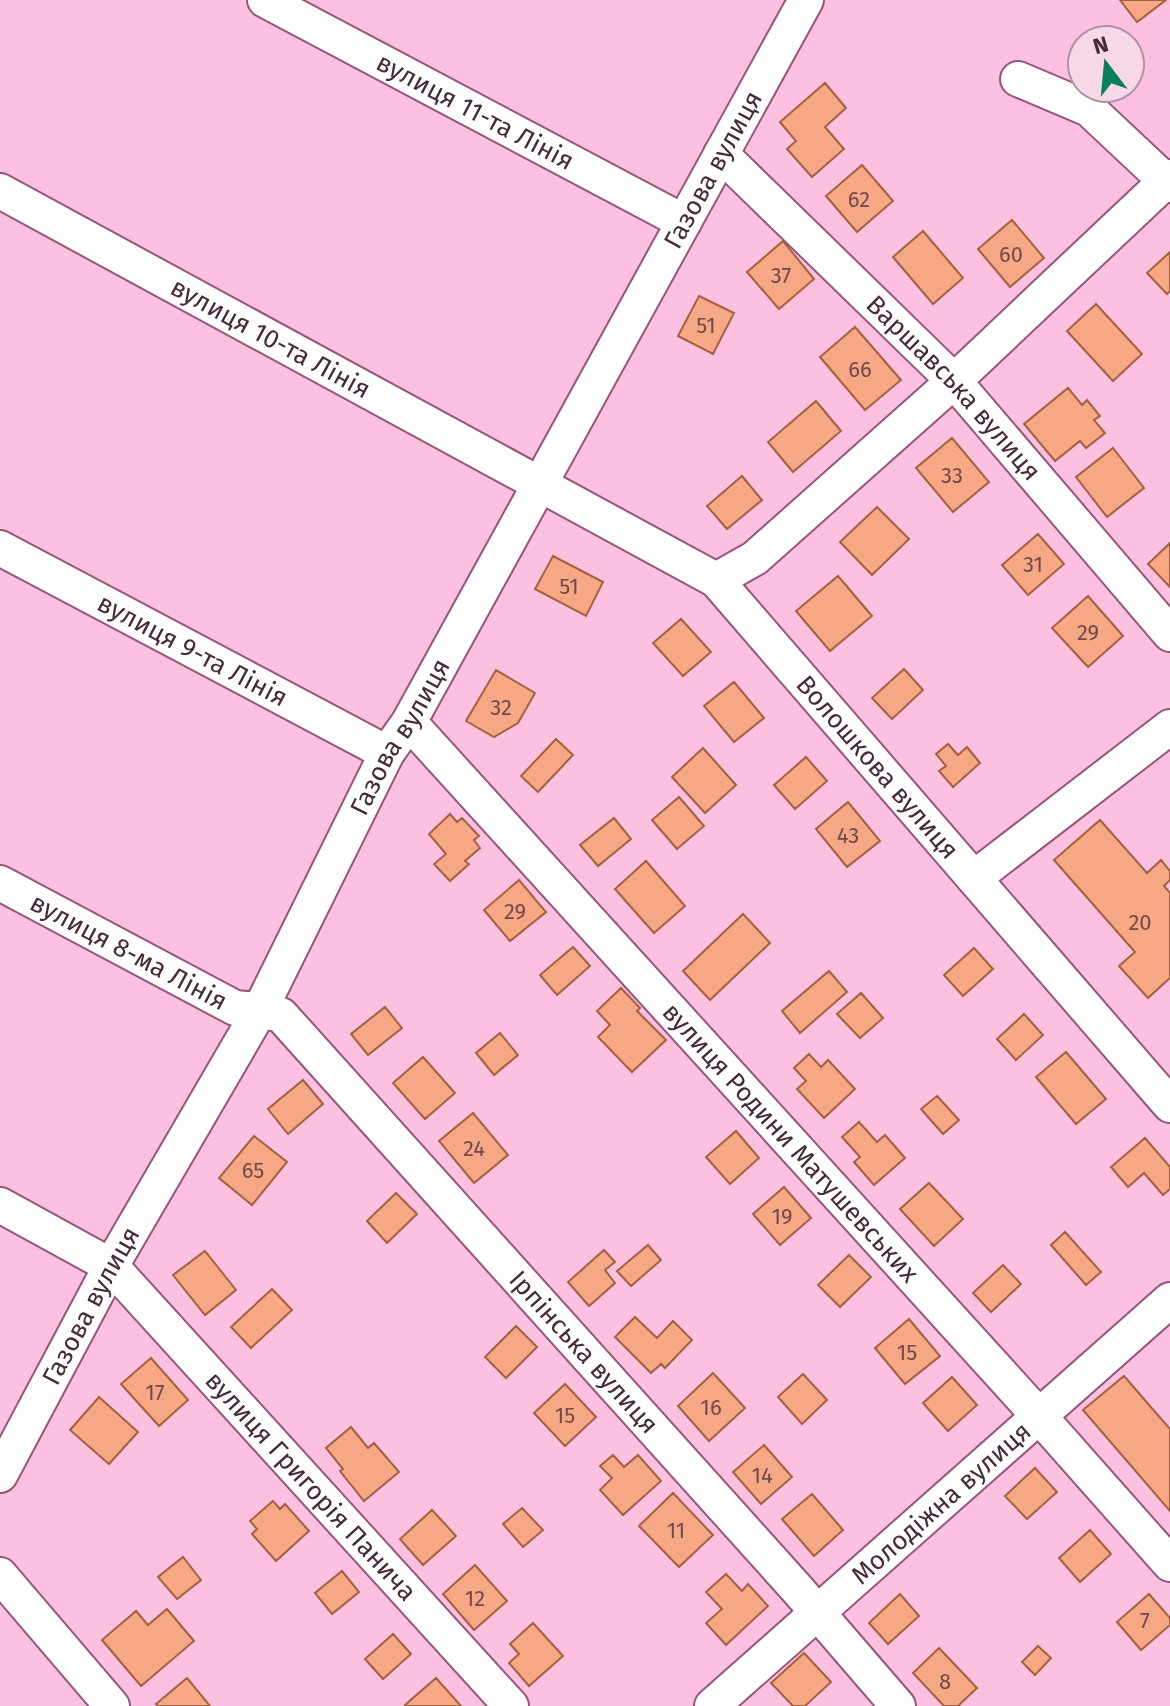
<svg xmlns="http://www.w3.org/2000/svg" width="1170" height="1706" font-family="'Fira Sans',sans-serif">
<rect width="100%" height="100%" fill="#fcc1e0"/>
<path fill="#f6a884" stroke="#a36141" stroke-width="2" d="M 1120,0 L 1166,0 L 1137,22 Z
M 825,83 L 846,108 L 825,127 L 844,149 L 812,177 L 787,149 L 796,141 L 780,122 Z
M 862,165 L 893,201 L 857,232 L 826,196 Z
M 1012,220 L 1044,258 L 1010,287 L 978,249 Z
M 923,231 L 963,278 L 933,304 L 893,257 Z
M 783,241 L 814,279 L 779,309 L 747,272 Z
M 1170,252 L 1170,291 L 1167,294 L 1147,273 Z
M 699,296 L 734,313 L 713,354 L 678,336 Z
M 1096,304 L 1142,354 L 1113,381 L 1067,331 Z
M 855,327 L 901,380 L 865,410 L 820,357 Z
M 1068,388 L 1082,405 L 1087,400 L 1100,416 L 1094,420 L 1105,433 L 1086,448 L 1080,441 L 1055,461 L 1024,424 Z
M 816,401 L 841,431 L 793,472 L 768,442 Z
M 952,438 L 989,482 L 953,512 L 916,468 Z
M 1113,448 L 1144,488 L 1107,517 L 1076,477 Z
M 742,476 L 762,500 L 727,529 L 707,506 Z
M 877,507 L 909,539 L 872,575 L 840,542 Z
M 1038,534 L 1064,564 L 1028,595 L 1002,565 Z
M 1170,543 L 1170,587 L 1148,564 Z
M 553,556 L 603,582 L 586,616 L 535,589 Z
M 838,576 L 872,616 L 830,651 L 796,611 Z
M 1088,596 L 1123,636 L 1088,667 L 1052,628 Z
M 681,619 L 711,652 L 683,676 L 653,643 Z
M 904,669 L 923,690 L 892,719 L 872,698 Z
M 496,670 L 535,693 L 518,723 L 494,737 L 466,721 Z
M 734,682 L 764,718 L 734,742 L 704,706 Z
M 556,739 L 573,755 L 538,792 L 521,776 Z
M 948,744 L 958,755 L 967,747 L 980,763 L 953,787 L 939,771 L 946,766 L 936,754 Z
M 703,748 L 736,785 L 705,813 L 672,777 Z
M 806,757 L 827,781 L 795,809 L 774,785 Z
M 679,797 L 704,826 L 677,849 L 652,820 Z
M 848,802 L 880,841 L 847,867 L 816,829 Z
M 450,814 L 457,822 L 462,818 L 479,836 L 474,840 L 480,848 L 465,861 L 469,864 L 450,881 L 434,864 L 446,854 L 429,834 Z
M 614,818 L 631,839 L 598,866 L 580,845 Z
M 1100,820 L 1147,873 L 1161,860 L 1170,871 L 1170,880 L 1164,886 L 1170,893 L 1170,978 L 1148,998 L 1119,966 L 1135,952 L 1054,860 Z
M 646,861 L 685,906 L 654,933 L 615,889 Z
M 519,880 L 546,912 L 510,941 L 484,910 Z
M 743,914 L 770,943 L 710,1000 L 683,971 Z
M 573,947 L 590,966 L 557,995 L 540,975 Z
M 974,948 L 993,969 L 963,996 L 944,975 Z
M 829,971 L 847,992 L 800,1033 L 782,1011 Z
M 621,988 L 640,1008 L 637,1011 L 666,1040 L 632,1072 L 598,1037 L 610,1025 L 597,1011 Z
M 861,993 L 883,1018 L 860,1038 L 837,1014 Z
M 385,1007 L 402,1028 L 368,1055 L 351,1034 Z
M 1024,1014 L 1043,1035 L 1016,1060 L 997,1039 Z
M 500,1033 L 518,1055 L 494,1075 L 476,1053 Z
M 1066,1052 L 1106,1099 L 1076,1124 L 1036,1077 Z
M 809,1054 L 821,1067 L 828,1060 L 855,1089 L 824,1118 L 797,1089 L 806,1081 L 794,1068 Z
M 423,1057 L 455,1093 L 425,1119 L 393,1083 Z
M 303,1080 L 323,1104 L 288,1134 L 268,1109 Z
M 937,1096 L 959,1120 L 943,1134 L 921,1109 Z
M 473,1113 L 508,1155 L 474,1183 L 439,1141 Z
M 859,1122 L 877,1142 L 885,1135 L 905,1158 L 874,1185 L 854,1162 L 860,1157 L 842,1137 Z
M 736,1131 L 759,1158 L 730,1184 L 706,1157 Z
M 254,1136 L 287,1162 L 252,1205 L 219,1178 Z
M 1145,1138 L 1170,1167 L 1170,1189 L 1163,1195 L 1144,1173 L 1128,1187 L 1111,1167 Z
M 929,1183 L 963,1219 L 934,1246 L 900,1209 Z
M 784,1187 L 811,1218 L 780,1245 L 753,1214 Z
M 396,1193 L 417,1214 L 387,1243 L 367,1221 Z
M 1065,1232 L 1101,1272 L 1086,1285 L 1051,1245 Z
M 648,1245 L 661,1260 L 631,1286 L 617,1271 Z
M 604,1250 L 615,1262 L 605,1270 L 615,1283 L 589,1306 L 568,1282 Z
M 205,1251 L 236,1290 L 205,1315 L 173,1275 Z
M 849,1255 L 871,1277 L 840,1307 L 818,1285 Z
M 1003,1265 L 1021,1284 L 991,1312 L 973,1293 Z
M 272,1289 L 292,1310 L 251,1348 L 231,1327 Z
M 635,1317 L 657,1338 L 673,1321 L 692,1340 L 665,1368 L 661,1364 L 651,1373 L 615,1337 Z
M 909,1319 L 940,1356 L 905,1384 L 875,1348 Z
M 516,1326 L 537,1347 L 506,1378 L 485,1357 Z
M 151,1358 L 188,1400 L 159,1426 L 121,1384 Z
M 713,1373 L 745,1408 L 709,1441 L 678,1406 Z
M 803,1374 L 827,1400 L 802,1424 L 778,1397 Z
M 1124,1376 L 1170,1429 L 1170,1511 L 1083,1410 Z
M 952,1377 L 977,1405 L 948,1431 L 923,1403 Z
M 565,1384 L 596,1417 L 565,1446 L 534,1413 Z
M 99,1397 L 138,1432 L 109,1464 L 70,1430 Z
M 351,1427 L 368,1448 L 374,1443 L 399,1472 L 364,1501 L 340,1471 L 343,1469 L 326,1448 Z
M 764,1445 L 792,1477 L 761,1504 L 733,1472 Z
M 613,1455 L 624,1467 L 638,1455 L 661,1481 L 623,1515 L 600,1490 L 612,1478 L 600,1466 Z
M 1035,1468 L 1057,1492 L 1027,1519 L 1005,1496 Z
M 673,1493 L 713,1535 L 679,1567 L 639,1526 Z
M 812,1494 L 843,1530 L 814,1556 L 782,1519 Z
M 273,1501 L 280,1509 L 285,1504 L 309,1531 L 276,1561 L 252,1534 L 257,1529 L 250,1521 Z
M 522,1508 L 543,1530 L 523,1547 L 503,1524 Z
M 432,1510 L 456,1536 L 423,1565 L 400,1539 Z
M 1090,1530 L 1111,1554 L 1080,1582 L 1059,1558 Z
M 183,1557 L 201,1580 L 177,1599 L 158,1577 Z
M 475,1565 L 507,1601 L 474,1630 L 443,1594 Z
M 342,1571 L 359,1592 L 332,1614 L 315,1593 Z
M 726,1574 L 742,1591 L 748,1584 L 768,1606 L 726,1645 L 706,1623 L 722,1609 L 706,1592 Z
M 900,1594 L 919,1616 L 888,1644 L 869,1623 Z
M 1149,1594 L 1170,1618 L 1170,1625 L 1141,1650 L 1117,1622 Z
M 167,1609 L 194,1641 L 141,1686 L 102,1640 L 136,1611 L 148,1625 Z
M 533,1623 L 563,1656 L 529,1686 L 509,1663 L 519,1654 L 510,1644 Z
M 393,1634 L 411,1654 L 383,1679 L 365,1659 Z
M 1038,1646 L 1051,1658 L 1035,1675 L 1022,1662 Z
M 939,1648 L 977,1688 L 958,1706 L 944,1706 L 913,1673 Z
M 804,1653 L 831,1682 L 805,1706 L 793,1706 L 771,1683 Z
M 187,1678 L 210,1706 L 158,1706 L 156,1704 Z
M 436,1678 L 461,1706 L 405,1706 L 405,1705 Z"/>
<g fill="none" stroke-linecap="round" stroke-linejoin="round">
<g stroke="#96557a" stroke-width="38">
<g id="minor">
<path id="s1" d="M 265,0 L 684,222"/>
<path d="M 1018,79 L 1089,109 L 1170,185"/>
<path id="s2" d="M 721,154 L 954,381 L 1170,634"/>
<path id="s3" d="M 0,191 L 716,580 L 1170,1105"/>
<path id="s4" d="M 0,548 L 387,753"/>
<path d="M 716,580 L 755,558 L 954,381 L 1170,177"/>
<path id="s5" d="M 409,722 L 1039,1416 L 1170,1564"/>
<path d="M 974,878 L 1170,727"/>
<path id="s6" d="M 0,883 L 235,1008 L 260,1010 L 281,1015 L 798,1590 L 898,1706"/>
<path id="s7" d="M 0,1205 L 111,1266 L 511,1706"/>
<path id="s8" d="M 0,1475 L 111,1266 L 260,1010 L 387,753 L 409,722 L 806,0"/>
<path d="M 0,1575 L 112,1706"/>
<path id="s9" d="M 712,1706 L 1170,1300"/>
</g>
</g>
<use href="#minor" stroke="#fff" stroke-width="34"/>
</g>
<g text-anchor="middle" stroke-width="6" stroke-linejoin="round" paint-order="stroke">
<g font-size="22" fill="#724a4c">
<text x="859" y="207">62</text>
<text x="1011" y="262">60</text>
<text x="781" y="283">37</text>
<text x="706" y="333">51</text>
<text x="860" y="377">66</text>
<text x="952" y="483">33</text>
<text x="1033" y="572">31</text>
<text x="569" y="594">51</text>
<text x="1088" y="640">29</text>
<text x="501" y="715">32</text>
<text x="848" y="843">43</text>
<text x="515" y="919">29</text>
<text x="1140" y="930">20</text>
<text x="474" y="1156">24</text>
<text x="253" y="1178">65</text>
<text x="782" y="1224">19</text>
<text x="907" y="1360">15</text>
<text x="155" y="1400">17</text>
<text x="711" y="1415">16</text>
<text x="565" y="1423">15</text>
<text x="762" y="1483">14</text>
<text x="676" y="1538">11</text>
<text x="475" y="1606">12</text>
<text x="1145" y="1628">7</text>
<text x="945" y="1689">8</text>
</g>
<g font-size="26" fill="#462a3a" stroke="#f7d8e8">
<text dy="9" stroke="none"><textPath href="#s1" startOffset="238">вулиця 11-та Лінія</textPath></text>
<text dy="9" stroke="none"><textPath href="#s8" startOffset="1488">Газова вулиця</textPath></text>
<text dy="9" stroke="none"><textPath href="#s3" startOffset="308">вулиця 10-та Лінія</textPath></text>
<text dy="9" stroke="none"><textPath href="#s2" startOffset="330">Варшавська вулиця</textPath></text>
<text dy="9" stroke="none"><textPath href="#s4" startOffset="218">вулиця 9-та Лінія</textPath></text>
<text dy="9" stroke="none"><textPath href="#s8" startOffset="840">Газова вулиця</textPath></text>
<text dy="9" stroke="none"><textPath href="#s3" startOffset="1062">Волошкова вулиця</textPath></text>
<text dy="9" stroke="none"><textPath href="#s6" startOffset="146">вулиця 8-ма Лінія</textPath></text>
<text dy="9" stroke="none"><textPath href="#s5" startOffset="568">вулиця Родини Матушевських</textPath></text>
<text dy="9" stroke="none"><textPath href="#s8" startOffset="192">Газова вулиця</textPath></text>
<text dy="9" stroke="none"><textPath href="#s6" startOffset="766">Ірпінська вулиця</textPath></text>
<text dy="9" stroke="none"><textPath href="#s7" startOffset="424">вулиця Григорія Панича</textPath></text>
<text dy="9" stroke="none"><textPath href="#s9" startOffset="306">Молодіжна вулиця</textPath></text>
</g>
</g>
<g transform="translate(1106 64) rotate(344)"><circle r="38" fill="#f7d8e8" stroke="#b092a2" stroke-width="2"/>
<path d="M0-6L14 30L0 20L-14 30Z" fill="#0a7f5d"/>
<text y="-12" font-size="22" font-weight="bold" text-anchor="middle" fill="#462a3a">N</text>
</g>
</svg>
